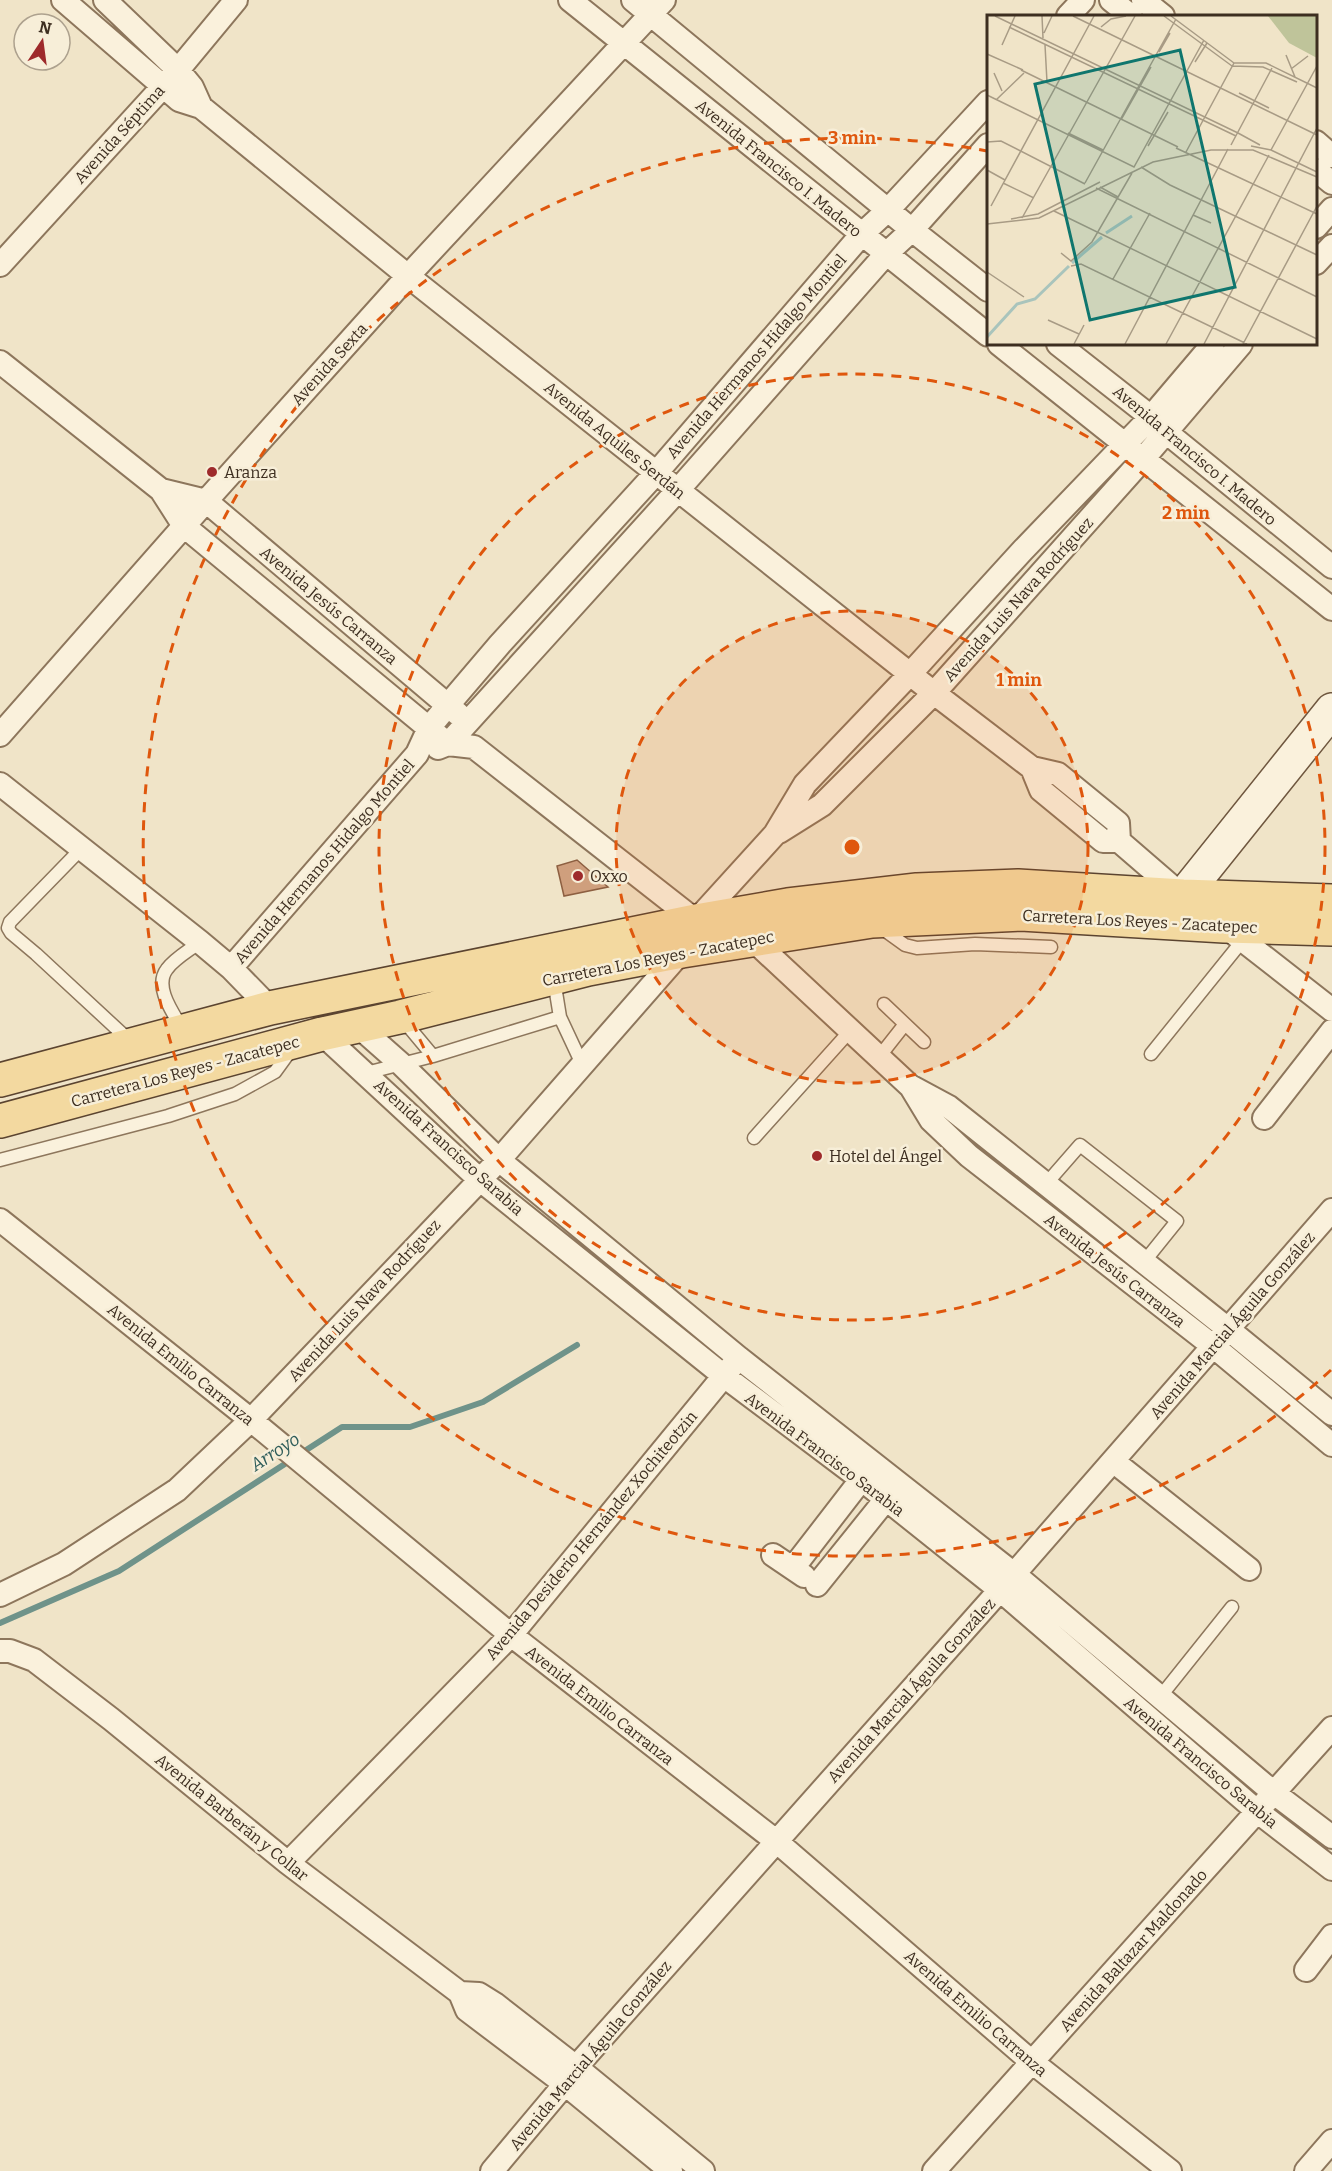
<svg xmlns="http://www.w3.org/2000/svg" width="1332" height="2171" font-family="Bitter,serif">
<rect width="100%" height="100%" fill="#f0e4c8"/>
<g fill="none" stroke-linecap="round" stroke-linejoin="round">
<path stroke="#6f938a" stroke-width="6" d="M 300,1454 L 342,1427 L 410,1427 L 483,1402 L 577,1345
M 0,1623 L 119,1571 L 291,1460"/>
</g>
<path fill="#cf9f7d" stroke="#8d5f41" stroke-width="1.5" d="M 577,860 L 608,887 L 564,896 L 557,866 Z"/>
<g fill="none" stroke-linecap="round" stroke-linejoin="round">
<g stroke="#8d765c" stroke-width="15">
<path id="service" d="M 82,848 L 10,922 L 8,928 L 11,933 L 36,954 L 131,1042
M 880,927 L 905,945 L 917,948 L 975,944 L 1051,947
M 884,1004 L 924,1042
M 560,1017 L 582,1064
M 403,1020 L 433,1056 L 560,1017 L 554,980
M 183,1030 C 174,1014 153,987 167,969 C 175,958 190,950 200,942
M 1151,1054 L 1243,940
M 879,1057 L 905,1024
M 366,1073 L 433,1056
M 754,1138 L 850,1031
M 0,1160 L 168,1116 L 235,1094 L 275,1072 L 291,1050
M 1046,1184 L 1080,1145 L 1177,1221 L 1144,1262
M 1160,1697 L 1232,1607"/>
</g>
<g stroke="#8d765c" stroke-width="26">
<path id="minor" d="M 63,0 L 179,100 L 201,107 L 408,276 L 934,693 L 1032,768 L 1058,774 L 1118,823 L 1119,841
M 105,0 L 178,70 L 192,87 L 201,107
M 570,0 L 988,335
M 633,0 L 912,230 L 988,290
M 1111,0 L 1131,16
M 1143,0 L 1163,16
M 1068,16 L 1083,0
M 1316,142 L 1332,156
M 1316,170 L 1332,183
M 1316,227 L 1332,209
M 1316,263 L 1332,246
M 0,265 L 178,70 L 236,0
M 999,344 L 1332,609
M 1058,344 L 1151,417 L 1166,432 L 1332,567
M 0,362 L 161,490 L 184,526 L 448,744 L 474,747 L 696,921 L 775,834 L 805,784 L 910,674 L 1023,550 L 1151,417 L 1213,344
M 161,490 L 206,501 L 458,714
M 0,735 L 206,501 L 408,276 L 664,0
M 438,748 L 448,744 L 678,490 L 886,254 L 912,230 L 988,145
M 1032,768 L 1041,790 L 1103,841 L 1119,841 L 1185,898
M 0,784 L 200,942 L 231,968 L 270,1008
M 779,832 L 822,805 L 934,693 L 1143,459 L 1241,344
M 1222,924 L 1332,1010
M 752,939 L 910,1086 L 949,1107 L 1228,1329 L 1332,1414
M 231,968 L 417,754 L 429,728 L 448,705 L 500,644 L 657,472 L 862,234 L 888,210 L 988,102
M 358,1026 L 401,1064 L 499,1160 L 739,1358 L 1014,1574 L 1274,1793 L 1332,1837
M 322,1034 L 479,1179 L 724,1376 L 861,1479 L 1000,1590 L 1258,1812 L 1332,1869
M 911,1087 L 931,1120 L 969,1156 L 1213,1346 L 1332,1445
M 1264,1118 L 1332,1031
M 0,1220 L 251,1420 L 511,1635 L 776,1841 L 1032,2062 L 1170,2171
M 1113,1461 L 1249,1569
M 773,1555 L 804,1576
M 793,1568 L 871,1467
M 817,1585 L 895,1488
M 0,1595 L 64,1564 L 177,1490 L 251,1420 L 499,1160 L 682,951
M 0,1651 L 10,1651 L 34,1660 L 111,1719 L 288,1863 L 460,1993 L 467,2010 L 565,2084 L 671,2171
M 288,1863 L 511,1635 L 732,1366
M 1306,1970 L 1332,1936
M 460,1993 L 479,1994 L 495,2004 L 576,2067 L 703,2171
M 492,2171 L 565,2084 L 576,2067 L 1000,1590 L 1332,1210
M 934,2171 L 1332,1728
M 1306,2171 L 1332,2141"/>
</g>
<g stroke="#6f573f" stroke-width="36">
<path id="secondary" d="M 1183,896 L 1332,710"/>
</g>
<g stroke="#5b4430" stroke-width="36">
<path id="primary" d="M 0,1080 L 270,1008 L 696,921 L 788,905 L 917,890 L 1018,886 L 1183,896 L 1332,901
M 0,1121 L 322,1034 L 400,1017 L 588,969 L 682,951 L 872,921 L 1021,914 L 1224,926 L 1332,929"/>
</g>
<use href="#service" stroke="#faf1dc" stroke-width="12"/>
<use href="#minor" stroke="#faf1dc" stroke-width="22"/>
<use href="#secondary" stroke="#faf1dc" stroke-width="33"/>
<use href="#primary" stroke="#f3d9a0" stroke-width="33"/>
</g>
<circle cx="852" cy="847" r="236" fill="#df570d" fill-opacity=".12"/>
<g fill="none" stroke="#df570d" stroke-width="3" stroke-dasharray="10 8">
<circle cx="852" cy="847" r="236"/>
<circle cx="852" cy="847" r="473"/>
<path d="M1331 1370A709 709 0 1 1 987 151"/>
</g>
<g fill="#9e2a2b" stroke="#f7eed8" stroke-width="2">
<circle cx="212" cy="472" r="6"/>
<circle cx="578" cy="876" r="6"/>
<circle cx="817" cy="1156" r="6"/>
</g>
<g text-anchor="middle" stroke-width="5" stroke-linejoin="round" paint-order="stroke">
<g font-size="16" fill="#3d2e20" stroke="#f7eed8">
<text transform="translate(119 134) rotate(-48)" y="6">Avenida Séptima</text>
<text transform="translate(779 168) rotate(39)" y="6">Avenida Francisco I. Madero</text>
<text transform="translate(756 356) rotate(-49)" y="6">Avenida Hermanos Hidalgo Montiel</text>
<text transform="translate(329 364) rotate(-48)" y="6">Avenida Sexta</text>
<text transform="translate(615 440) rotate(39)" y="6">Avenida Aquiles Serdán</text>
<text transform="translate(1195 455) rotate(40)" y="6">Avenida Francisco I. Madero</text>
<text transform="translate(1018 599) rotate(-48)" y="6">Avenida Luis Nava Rodríguez</text>
<text transform="translate(329 605) rotate(40)" y="6">Avenida Jesús Carranza</text>
<text transform="translate(324 861) rotate(-49)" y="6">Avenida Hermanos Hidalgo Montiel</text>
<text transform="translate(1140 921) rotate(3)" y="6">Carretera Los Reyes - Zacatepec</text>
<text transform="translate(658 958) rotate(-11)" y="6">Carretera Los Reyes - Zacatepec</text>
<text transform="translate(185 1071) rotate(-15)" y="6">Carretera Los Reyes - Zacatepec</text>
<text transform="translate(449 1147) rotate(42)" y="6">Avenida Francisco Sarabia</text>
<text transform="translate(1115 1270) rotate(38)" y="6">Avenida Jesús Carranza</text>
<text transform="translate(364 1300) rotate(-47)" y="6">Avenida Luis Nava Rodríguez</text>
<text transform="translate(1232 1325) rotate(-49)" y="6">Avenida Marcial Águila González</text>
<text transform="translate(181 1364) rotate(39)" y="6">Avenida Emilio Carranza</text>
<text transform="translate(825 1454) rotate(37)" y="6">Avenida Francisco Sarabia</text>
<text transform="translate(591 1535) rotate(-50)" y="6">Avenida Desiderio Hernández Xochiteotzin</text>
<text transform="translate(911 1690) rotate(-48)" y="6">Avenida Marcial Águila González</text>
<text transform="translate(600 1705) rotate(38)" y="6">Avenida Emilio Carranza</text>
<text transform="translate(1201 1762) rotate(40)" y="6">Avenida Francisco Sarabia</text>
<text transform="translate(232 1817) rotate(39)" y="6">Avenida Barberán y Collar</text>
<text transform="translate(1133 1950) rotate(-48)" y="6">Avenida Baltazar Maldonado</text>
<text transform="translate(976 2013) rotate(41)" y="6">Avenida Emilio Carranza</text>
<text transform="translate(590 2055) rotate(-50)" y="6">Avenida Marcial Águila González</text>
</g>
<g font-size="16" fill="#3d2e20" stroke="#f7eed8" text-anchor="start">
<text x="224" y="478">Aranza</text>
<text x="590" y="882">Oxxo</text>
<text x="829" y="1162">Hotel del Ángel</text>
</g>
<g font-size="18" font-style="italic" fill="#2f5d5a" stroke="#f7eed8">
<text transform="translate(275 1452) rotate(-33)" y="6">Arroyo</text>
</g>
</g>
<g transform="translate(987 15)">
<rect width="330" height="330" fill="#f0e4c8"/>
<path d="M 281,1 L 330,1 L 330,43 L 302,28 Z" fill="#bfc49a"/>
<path fill="none" stroke="#a9c4bc" stroke-width="3" d="M 119,218 L 145,201M 85,248 L 115,222M 0,322 L 30,289 L 48,284 L 82,251"/>
<path fill="none" stroke="#a89b85" stroke-width="1.5" d="M 8,1 L 251,118M 55,1 L 56,23M 86,1 L 330,120M 177,1 L 245,51M 184,1 L 247,48M 22,12 L 249,121M 114,12 L 124,4 L 139,1M 57,18 L 65,1M 15,30 L 28,1M 58,30 L 60,67M 172,37 L 183,18M 0,39 L 36,55M 299,40 L 308,62M 208,47 L 220,28M 245,51 L 276,52 L 310,67M 304,54 L 321,41M 34,55 L 191,132M 7,58 L 15,76M 252,78 L 282,93M 0,80 L 147,152 L 217,25M 9,85 L 37,58M 134,105 L 164,52M 81,118 L 116,135M 251,118 L 273,130M 0,127 L 14,126 L 98,169M 244,130 L 285,53M 161,131 L 181,97M 264,131 L 284,135 L 330,157M 189,133 L 330,199M 284,135 L 330,51M 199,137 L 247,48 L 279,48 L 330,73M 154,152 L 183,170 L 330,240M 0,155 L 18,165M 16,168 L 47,183M 98,168 L 189,4M 113,172 L 131,182M 109,173 L 330,282M 4,191 L 107,1M 67,196 L 330,324M 206,200 L 224,208M 35,203 L 148,1M 24,204 L 51,199 L 113,167M 0,209 L 52,203 L 166,147 L 224,135 L 266,135 L 330,162M 74,238 L 84,246 L 105,227 L 145,158M 84,251 L 94,249 L 260,329M 0,257 L 37,282M 126,264 L 163,198M 61,305 L 92,319M 87,329 L 97,310M 138,329 L 241,134M 179,329 L 282,140M 217,329 L 330,113M 256,329 L 330,191"/>
<path fill="#0f766e" fill-opacity="0.15" stroke="#0f766e" stroke-width="3" d="M 193,35 L 248,272 L 103,305 L 48,69 Z"/>
<rect width="330" height="330" fill="none" stroke="#3d2e20" stroke-width="3"/>
</g>
<circle cx="852" cy="847" r="9" fill="#df570d" stroke="#f7eed8" stroke-width="3"/>
<g font-size="18" text-anchor="middle" font-weight="bold" fill="#df570d" stroke="#f7eed8" stroke-width="5" stroke-linejoin="round" paint-order="stroke">
<text x="852" y="144">3 min</text>
<text x="1186" y="519">2 min</text>
<text x="1019" y="686">1 min</text>
</g>
<g transform="translate(42 42) rotate(13)"><circle r="28" fill="#f7eed8" stroke="#ada18e" stroke-width="1.5"/>
<path d="M0-4.5L10 22L0 15L-10 22Z" fill="#9e2a2b"/>
<text y="-9" font-size="16" font-weight="bold" text-anchor="middle" fill="#3d2e20">N</text>
</g>
</svg>
